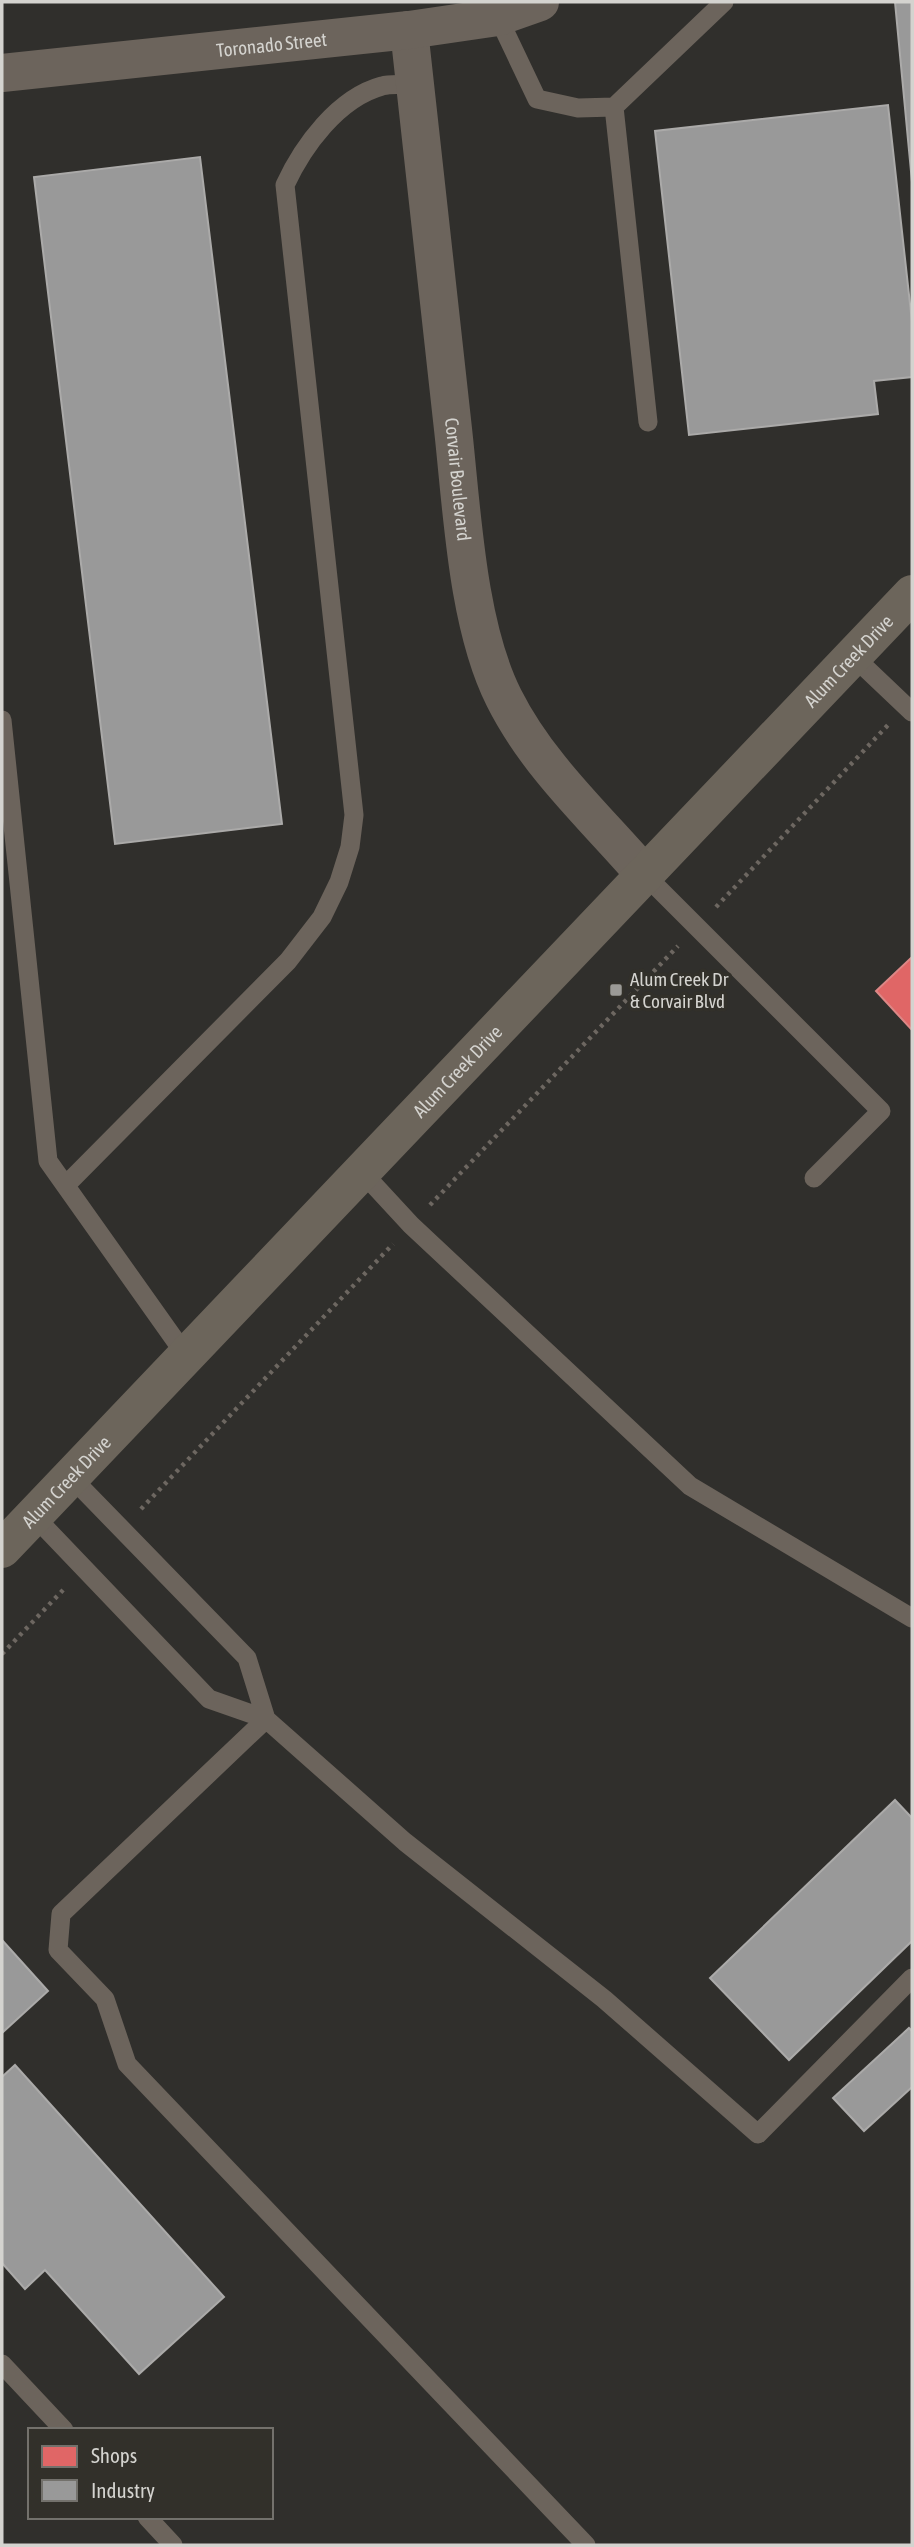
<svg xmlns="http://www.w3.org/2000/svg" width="914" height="2547" font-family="'Asap Condensed',sans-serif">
<rect width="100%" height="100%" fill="#302f2c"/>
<path fill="#e06666" stroke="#dc8786" stroke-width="2" d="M 912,957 L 912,1030 L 876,991 Z"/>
<path fill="#999" stroke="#abaaa9" stroke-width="2" d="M 895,2 L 912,2 L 912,182 Z
M 888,105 L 912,322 L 912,377 L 874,381 L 878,414 L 689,435 L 655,131 Z
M 200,157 L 282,824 L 115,844 L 34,177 Z
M 895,1800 L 912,1818 L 912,1941 L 789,2060 L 710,1978 Z
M 2,1940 L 48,1991 L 2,2033 Z
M 909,2028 L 912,2031 L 912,2087 L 864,2131 L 833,2098 Z
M 15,2065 L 224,2297 L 139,2374 L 45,2270 L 25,2289 L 2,2263 L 2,2077 Z"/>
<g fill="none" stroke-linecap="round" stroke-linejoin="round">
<path stroke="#6d6761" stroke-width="4.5" stroke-dasharray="3.5 5" stroke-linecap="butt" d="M 716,907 L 888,725
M 430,1205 L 678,946
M 141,1509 L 393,1244
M 2,1654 L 64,1589"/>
<path stroke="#6c645c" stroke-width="19" d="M 498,17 L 537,99 L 578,108 L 614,107 L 724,2
M 614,107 L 648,422
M 853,656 L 912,712
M 2,720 L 48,1161 L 187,1357
M 645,875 L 881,1111 L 814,1178
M 362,1172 L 411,1225 L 690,1486 L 912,1618
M 66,1185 L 288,961 L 322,917 L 339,882 L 350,847 L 354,815 L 285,185 C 303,146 338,98 382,86 C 392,83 405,85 415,85
M 71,1477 L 247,1658 L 266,1719
M 34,1516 L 209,1699 L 266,1719
M 2,2364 L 64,2430
M 147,2517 L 173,2545
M 586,2545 L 127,2064 L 105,1999 L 58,1950 L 61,1914 L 266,1719 L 405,1842 L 604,1999 L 758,2134 L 912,1978"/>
<g stroke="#6c645c" stroke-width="38">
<path id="s1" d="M 409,30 C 424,163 438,296 453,429 C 462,510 467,625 504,698 C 538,766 596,818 645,875"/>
<path id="s2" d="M 2,73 L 409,30 L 498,17 L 540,2"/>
</g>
<path stroke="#6c655b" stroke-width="38" id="s3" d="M 2,1549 L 912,594"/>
</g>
<rect fill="#9b9a96" stroke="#32302a" stroke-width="2.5" x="609" y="983" width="14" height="14" rx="3.5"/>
<g text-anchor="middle" stroke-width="7" stroke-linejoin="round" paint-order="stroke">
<g font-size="19" fill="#d4d3cf" stroke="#32302a">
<text dy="7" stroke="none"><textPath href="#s2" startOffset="271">Toronado Street</textPath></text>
<text dy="7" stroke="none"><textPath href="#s1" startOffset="452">Corvair Boulevard</textPath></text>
<text dy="7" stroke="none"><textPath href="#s3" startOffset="1227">Alum Creek Drive</textPath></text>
<text dy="7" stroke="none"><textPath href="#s3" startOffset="660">Alum Creek Drive</textPath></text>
<text dy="7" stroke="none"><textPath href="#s3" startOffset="93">Alum Creek Drive</textPath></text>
</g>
<g font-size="19" fill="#d4d3cf" stroke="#32302a" text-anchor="start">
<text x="630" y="986">Alum Creek Dr<tspan x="630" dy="22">&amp; Corvair Blvd</tspan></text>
</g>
</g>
<rect width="914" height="2547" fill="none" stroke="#d4d3cf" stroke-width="7"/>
<rect x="28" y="2428" width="245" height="91" fill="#32302a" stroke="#73716c" stroke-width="2"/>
<rect x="42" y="2446" width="35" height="21" fill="#e06666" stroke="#73716c" stroke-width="2"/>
<text x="91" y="2463" font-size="21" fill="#d4d3cf">Shops</text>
<rect x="42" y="2480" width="35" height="21" fill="#999999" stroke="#73716c" stroke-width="2"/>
<text x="91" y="2498" font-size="21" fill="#d4d3cf">Industry</text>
</svg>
